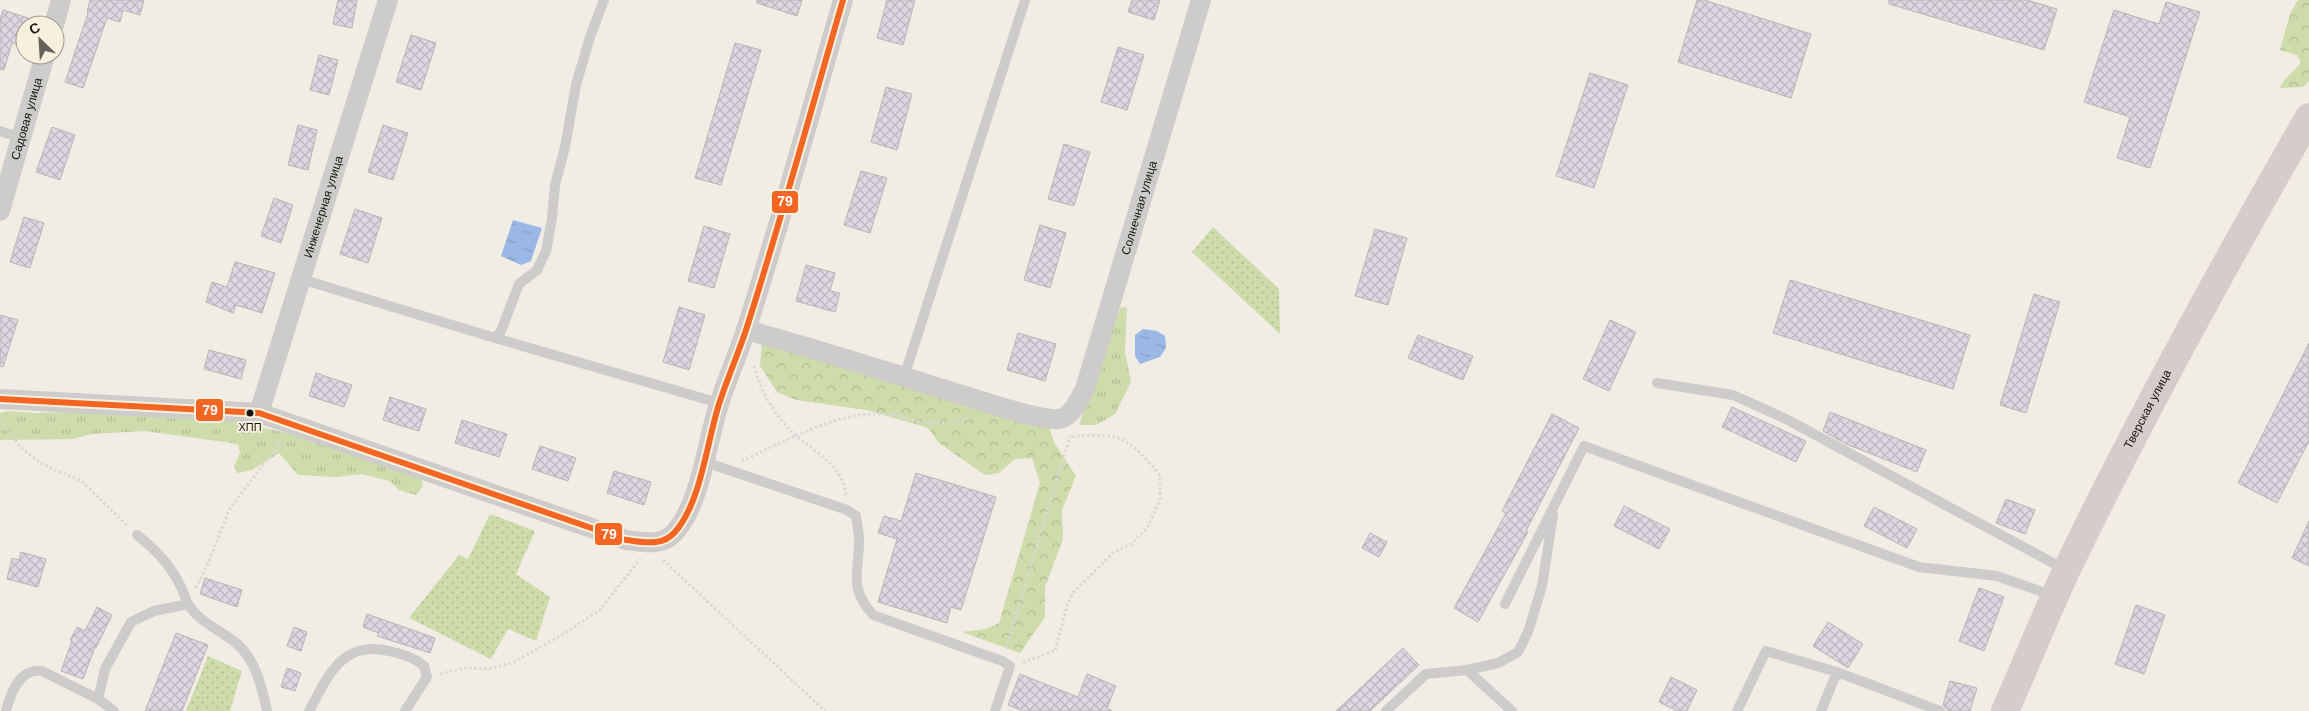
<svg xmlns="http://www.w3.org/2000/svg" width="2309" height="711" font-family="Helvetica,sans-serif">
<defs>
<pattern id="grass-tufts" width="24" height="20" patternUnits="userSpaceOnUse" patternTransform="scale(1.25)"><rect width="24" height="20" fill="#cedbaa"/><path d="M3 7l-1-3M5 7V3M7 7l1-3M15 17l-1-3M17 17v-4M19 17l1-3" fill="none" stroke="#b0bb91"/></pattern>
<pattern id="forest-crowns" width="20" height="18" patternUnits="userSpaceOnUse" patternTransform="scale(1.25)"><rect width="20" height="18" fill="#cedbaa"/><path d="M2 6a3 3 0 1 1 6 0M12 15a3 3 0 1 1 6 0" fill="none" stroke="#b0bb91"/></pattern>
<pattern id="garden-dots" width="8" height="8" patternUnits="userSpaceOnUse" patternTransform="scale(1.25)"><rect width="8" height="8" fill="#cedbaa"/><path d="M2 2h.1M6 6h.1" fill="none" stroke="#b0bb91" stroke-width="1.8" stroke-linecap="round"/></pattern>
<pattern id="water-ripples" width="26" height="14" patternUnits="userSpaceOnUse" patternTransform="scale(1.25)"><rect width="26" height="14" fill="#9bb7e5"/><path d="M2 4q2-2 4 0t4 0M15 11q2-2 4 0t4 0" fill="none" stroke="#859cc3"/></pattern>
<pattern id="building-cross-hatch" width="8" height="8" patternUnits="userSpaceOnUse" patternTransform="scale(1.25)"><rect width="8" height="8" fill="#ded6e1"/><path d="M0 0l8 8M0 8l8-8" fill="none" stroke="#beb7c0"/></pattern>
</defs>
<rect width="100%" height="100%" fill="#f1ede4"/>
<path fill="url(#grass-tufts)" d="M 1121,307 L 1127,308 L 1125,352 L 1131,382 L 1115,414 L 1096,425 L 1079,425 L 1108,337 Z
M 8,411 L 36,413 L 74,412 L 236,421 L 298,436 L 421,476 L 423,486 L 416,495 L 399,490 L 389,481 L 362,474 L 336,477 L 298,475 L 279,453 L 252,470 L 237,473 L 234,466 L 240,453 L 238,444 L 145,431 L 91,434 L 73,439 L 0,440 L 0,413 Z"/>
<path fill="url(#forest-crowns)" d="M 2298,0 L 2309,0 L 2309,81 L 2303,87 L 2280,88 C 2284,77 2295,72 2301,62 L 2297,55 L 2280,50 L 2290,14 Z
M 762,341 L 1047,422 L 1055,444 L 1076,476 L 1062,510 L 1063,539 L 1045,587 L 1045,617 L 1020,653 L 962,632 L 985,629 L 999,623 L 1040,483 L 1032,458 L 1015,459 L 999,473 L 985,475 L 939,443 L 928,428 L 867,410 L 796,400 L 777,392 L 760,366 Z"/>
<path fill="url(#garden-dots)" d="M 1213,227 L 1279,289 L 1280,334 L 1192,252 Z
M 490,514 L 535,531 L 516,574 L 550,597 L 536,641 L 508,629 L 491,659 L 409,618 L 459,555 L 468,559 Z
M 208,656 L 242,671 L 230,711 L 186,711 Z"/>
<path fill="url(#water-ripples)" d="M 513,220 L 542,228 L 531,261 L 521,265 L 501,256 Z
M 1143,329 L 1157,331 L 1165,336 L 1166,348 L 1160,357 L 1140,364 L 1135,356 L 1135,335 Z"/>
<path fill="url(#building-cross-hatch)" stroke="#b8b5b4" d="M 90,0 L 144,0 L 140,15 L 123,10 L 120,22 L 107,18 L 83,88 L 65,82 L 88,13 L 87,12 Z
M 338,0 L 357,0 L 352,28 L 333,24 Z
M 757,0 L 802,0 L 797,16 L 757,3 Z
M 887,0 L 915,0 L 903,45 L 877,38 Z
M 1132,0 L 1160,0 L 1154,20 L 1128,12 Z
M 1697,0 L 1704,0 L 1811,34 L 1791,98 L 1678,62 Z
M 1889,0 L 2027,0 L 2057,9 L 2044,50 L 1889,4 Z
M 2166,2 L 2200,12 L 2150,168 L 2117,158 L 2130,117 L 2084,102 L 2114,10 L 2159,24 Z
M 3,10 L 28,18 L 19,45 L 12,43 L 4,70 L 0,69 L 0,19 Z
M 411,35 L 436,43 L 421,90 L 396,82 Z
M 735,43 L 761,50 L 721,185 L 695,178 Z
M 1118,47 L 1144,55 L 1127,110 L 1101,102 Z
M 319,55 L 338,60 L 329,95 L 310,90 Z
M 1590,73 L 1628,85 L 1594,188 L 1556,176 Z
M 886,87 L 912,94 L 897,150 L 871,142 Z
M 298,125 L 317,130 L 308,170 L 288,165 Z
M 383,125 L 408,133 L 393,180 L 368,172 Z
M 52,127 L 75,135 L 60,180 L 36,172 Z
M 1064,144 L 1090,152 L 1074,206 L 1048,199 Z
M 861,171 L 887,178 L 870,233 L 844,225 Z
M 274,198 L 293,205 L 281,243 L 261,236 Z
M 355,209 L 382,218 L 368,263 L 340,254 Z
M 24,217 L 44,223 L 30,268 L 10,262 Z
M 1040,225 L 1066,233 L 1050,288 L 1024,280 Z
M 704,226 L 730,234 L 714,288 L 688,281 Z
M 1375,229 L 1407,238 L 1388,305 L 1355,296 Z
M 235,262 L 275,273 L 262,313 L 236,305 L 233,313 L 206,302 L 212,282 L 227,287 Z
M 806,265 L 835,273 L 830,291 L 840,293 L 835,312 L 796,301 Z
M 1790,280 L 1970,335 L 1953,389 L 1773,333 Z
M 2034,294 L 2060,302 L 2026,413 L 2000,405 Z
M 679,307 L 705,315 L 689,370 L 663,362 Z
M 0,315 L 18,320 L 3,367 L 0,366 Z
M 1610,320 L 1636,332 L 1609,391 L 1583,379 Z
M 1018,333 L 1056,344 L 1045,381 L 1007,370 Z
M 1418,335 L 1473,356 L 1463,380 L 1408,358 Z
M 2309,343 L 2309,441 L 2277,503 L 2238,483 Z
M 209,350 L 246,360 L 241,379 L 204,369 Z
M 316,373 L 352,385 L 344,407 L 309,396 Z
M 390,397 L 426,409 L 419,431 L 383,420 Z
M 1732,407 L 1806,441 L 1796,462 L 1722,427 Z
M 1830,412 L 1926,450 L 1917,472 L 1846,444 L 1823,431 Z
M 1552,414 L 1579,428 L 1526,531 L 1528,532 L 1478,622 L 1454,608 L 1506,513 L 1502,511 Z
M 462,420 L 507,434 L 499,457 L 455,443 Z
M 540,446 L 576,458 L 568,481 L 532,469 Z
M 614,471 L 651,482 L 644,505 L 607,493 Z
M 916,473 L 996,497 L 961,610 L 951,607 L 947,623 L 878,602 L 897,539 L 878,533 L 884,516 L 901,521 Z
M 2006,499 L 2035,510 L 2025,534 L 1996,523 Z
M 1624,506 L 1670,529 L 1659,549 L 1614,526 Z
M 1874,507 L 1917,529 L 1907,548 L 1864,526 Z
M 2309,521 L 2309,566 L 2292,558 Z
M 1370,533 L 1387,542 L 1379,557 L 1362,548 Z
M 21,552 L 46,559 L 38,587 L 7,579 L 12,558 L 19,560 Z
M 205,578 L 242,590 L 237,607 L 200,594 Z
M 1979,588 L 2004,597 L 1984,651 L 1959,641 Z
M 2136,605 L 2165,615 L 2144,674 L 2115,664 Z
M 97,607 L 112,615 L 96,648 L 95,647 L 83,679 L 61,671 L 72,641 L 70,640 L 77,627 L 85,631 Z
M 367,614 L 435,638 L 430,653 L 377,636 L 379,633 L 363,627 Z
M 1828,622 L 1863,644 L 1848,668 L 1813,646 Z
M 294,627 L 307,632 L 301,651 L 287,646 Z
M 176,633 L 208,645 L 182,711 L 145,711 Z
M 1403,648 L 1419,665 L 1370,711 L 1336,711 Z
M 287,668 L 301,673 L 295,691 L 281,687 Z
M 1020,674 L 1078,697 L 1087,674 L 1116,686 L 1107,708 L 1112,711 L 1023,711 L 1008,705 Z
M 1671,677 L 1697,690 L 1687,711 L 1677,711 L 1659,702 Z
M 1950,681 L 1977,688 L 1970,711 L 1951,711 L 1947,710 L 1943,705 Z"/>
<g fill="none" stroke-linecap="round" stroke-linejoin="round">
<path stroke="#d9d8d5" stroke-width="3" stroke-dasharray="2.5 2.5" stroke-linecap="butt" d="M 754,366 C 759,388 774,414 790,430 C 810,451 843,462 846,496
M 0,420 L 20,447 L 42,464 L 81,481 L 129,527
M 742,461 C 783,442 840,410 886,414 C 896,414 906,418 916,421 C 935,425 953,422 972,418
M 663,560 L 825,711
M 196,588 L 207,566 L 230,508 L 263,465 L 276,452 L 280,439
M 1006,648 L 1070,436
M 1023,662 L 1055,651 L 1067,606 L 1073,593 L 1113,553 L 1131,544 L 1147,528 L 1160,500 L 1160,475 C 1149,463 1136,445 1120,439 C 1109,434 1082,435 1070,437
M 440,674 L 465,668 L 488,669 L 512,663 L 560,636 L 600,610 L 640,559"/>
<path stroke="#cdccca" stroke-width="10" d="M 0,131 L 21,138
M 301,279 L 495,338 L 719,403
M 495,338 L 501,331 L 519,284 L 537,270 L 546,251 L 552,218 L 555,185 L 565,147 L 576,85 L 590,37 L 604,0
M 904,377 L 1025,0
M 1657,383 L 1733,395 L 1786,419 L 2066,570
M 705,462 L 847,510 L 856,516 C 857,524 859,532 859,540 C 859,574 848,586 873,615 L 1002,661 L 1010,666 L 995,711
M 137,535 C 155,549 171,565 181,587 C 184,592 185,599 188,604 C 200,623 220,630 236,643 C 255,658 262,687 267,711
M 1505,604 L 1584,446 L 1919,567 L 1997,576 L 2054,596
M 1467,670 L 1512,711
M 6,711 C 11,692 20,668 42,671 L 98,699
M 114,711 L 98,699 L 105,669 L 131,622 L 154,611 L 188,604
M 309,711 C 329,674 343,638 393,652 C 405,655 415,658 424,666 L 427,677 L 405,711
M 1386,711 L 1426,674 L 1467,670 L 1498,663 L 1518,652 L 1528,632 L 1542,586 L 1553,515
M 1737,711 L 1766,651 L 1837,672 L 1940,711
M 1821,711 L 1837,672"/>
<g stroke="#cdccca" stroke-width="20">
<path d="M 54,25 L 61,0"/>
<path id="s1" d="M 0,211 L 45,55"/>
<path id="s2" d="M 746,330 C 818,349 890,373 962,395 C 983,401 1038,421 1058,419 C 1072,418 1079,399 1085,389 L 1201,0"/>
<path d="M 0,399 L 259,413 L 626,540 C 644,542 662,547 675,532 C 702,501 707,439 720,401 C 728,377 738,354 746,330 C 781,221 811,110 843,0"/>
<path id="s3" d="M 259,413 L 388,0"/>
</g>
<path stroke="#d5cdca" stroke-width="28" id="s4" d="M 2005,711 C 2026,664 2045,616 2067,569 C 2141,415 2224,265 2309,117"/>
<g stroke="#f6f0df" stroke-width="10">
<path id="bus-1" d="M 0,399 L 259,413 L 626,540 C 644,542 662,547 675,532 C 702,501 707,439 720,401 C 728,377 738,354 746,330 C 781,221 811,110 843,0"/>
</g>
<use href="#bus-1" stroke="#f26522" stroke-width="6"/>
</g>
<circle fill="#17150f" stroke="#f6f0df" stroke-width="2" cx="250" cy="413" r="4.5"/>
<g text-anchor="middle" stroke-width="4" stroke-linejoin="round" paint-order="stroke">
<g font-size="11" fill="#17150f" stroke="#f6f0df">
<text x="250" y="431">ХПП</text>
</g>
<g font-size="12" fill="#17150f" stroke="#f6f0df">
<text dy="4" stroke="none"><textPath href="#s1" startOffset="96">Садовая улица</textPath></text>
<text dy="4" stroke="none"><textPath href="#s3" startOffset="216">Инженерная улица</textPath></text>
<text dy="4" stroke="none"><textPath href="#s2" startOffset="556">Солнечная улица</textPath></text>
<text dy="4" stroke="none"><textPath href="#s4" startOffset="334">Тверская улица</textPath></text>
</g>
</g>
<g stroke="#f6f0df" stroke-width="2">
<rect x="771" y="190" width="28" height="24" rx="5" fill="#f26522"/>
<rect x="195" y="398" width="29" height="24" rx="5" fill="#f26522"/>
<rect x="594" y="522" width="29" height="24" rx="5" fill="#f26522"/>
</g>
<g font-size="14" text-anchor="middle" font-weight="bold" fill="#fff">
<text x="785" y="206">79</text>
<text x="210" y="415">79</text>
<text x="609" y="539">79</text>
</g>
<g transform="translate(40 40) rotate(335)"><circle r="24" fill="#f6f0df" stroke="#9d988c"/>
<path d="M0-4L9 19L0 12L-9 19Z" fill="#63615a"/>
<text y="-8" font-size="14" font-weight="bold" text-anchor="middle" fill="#17150f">С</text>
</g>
</svg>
